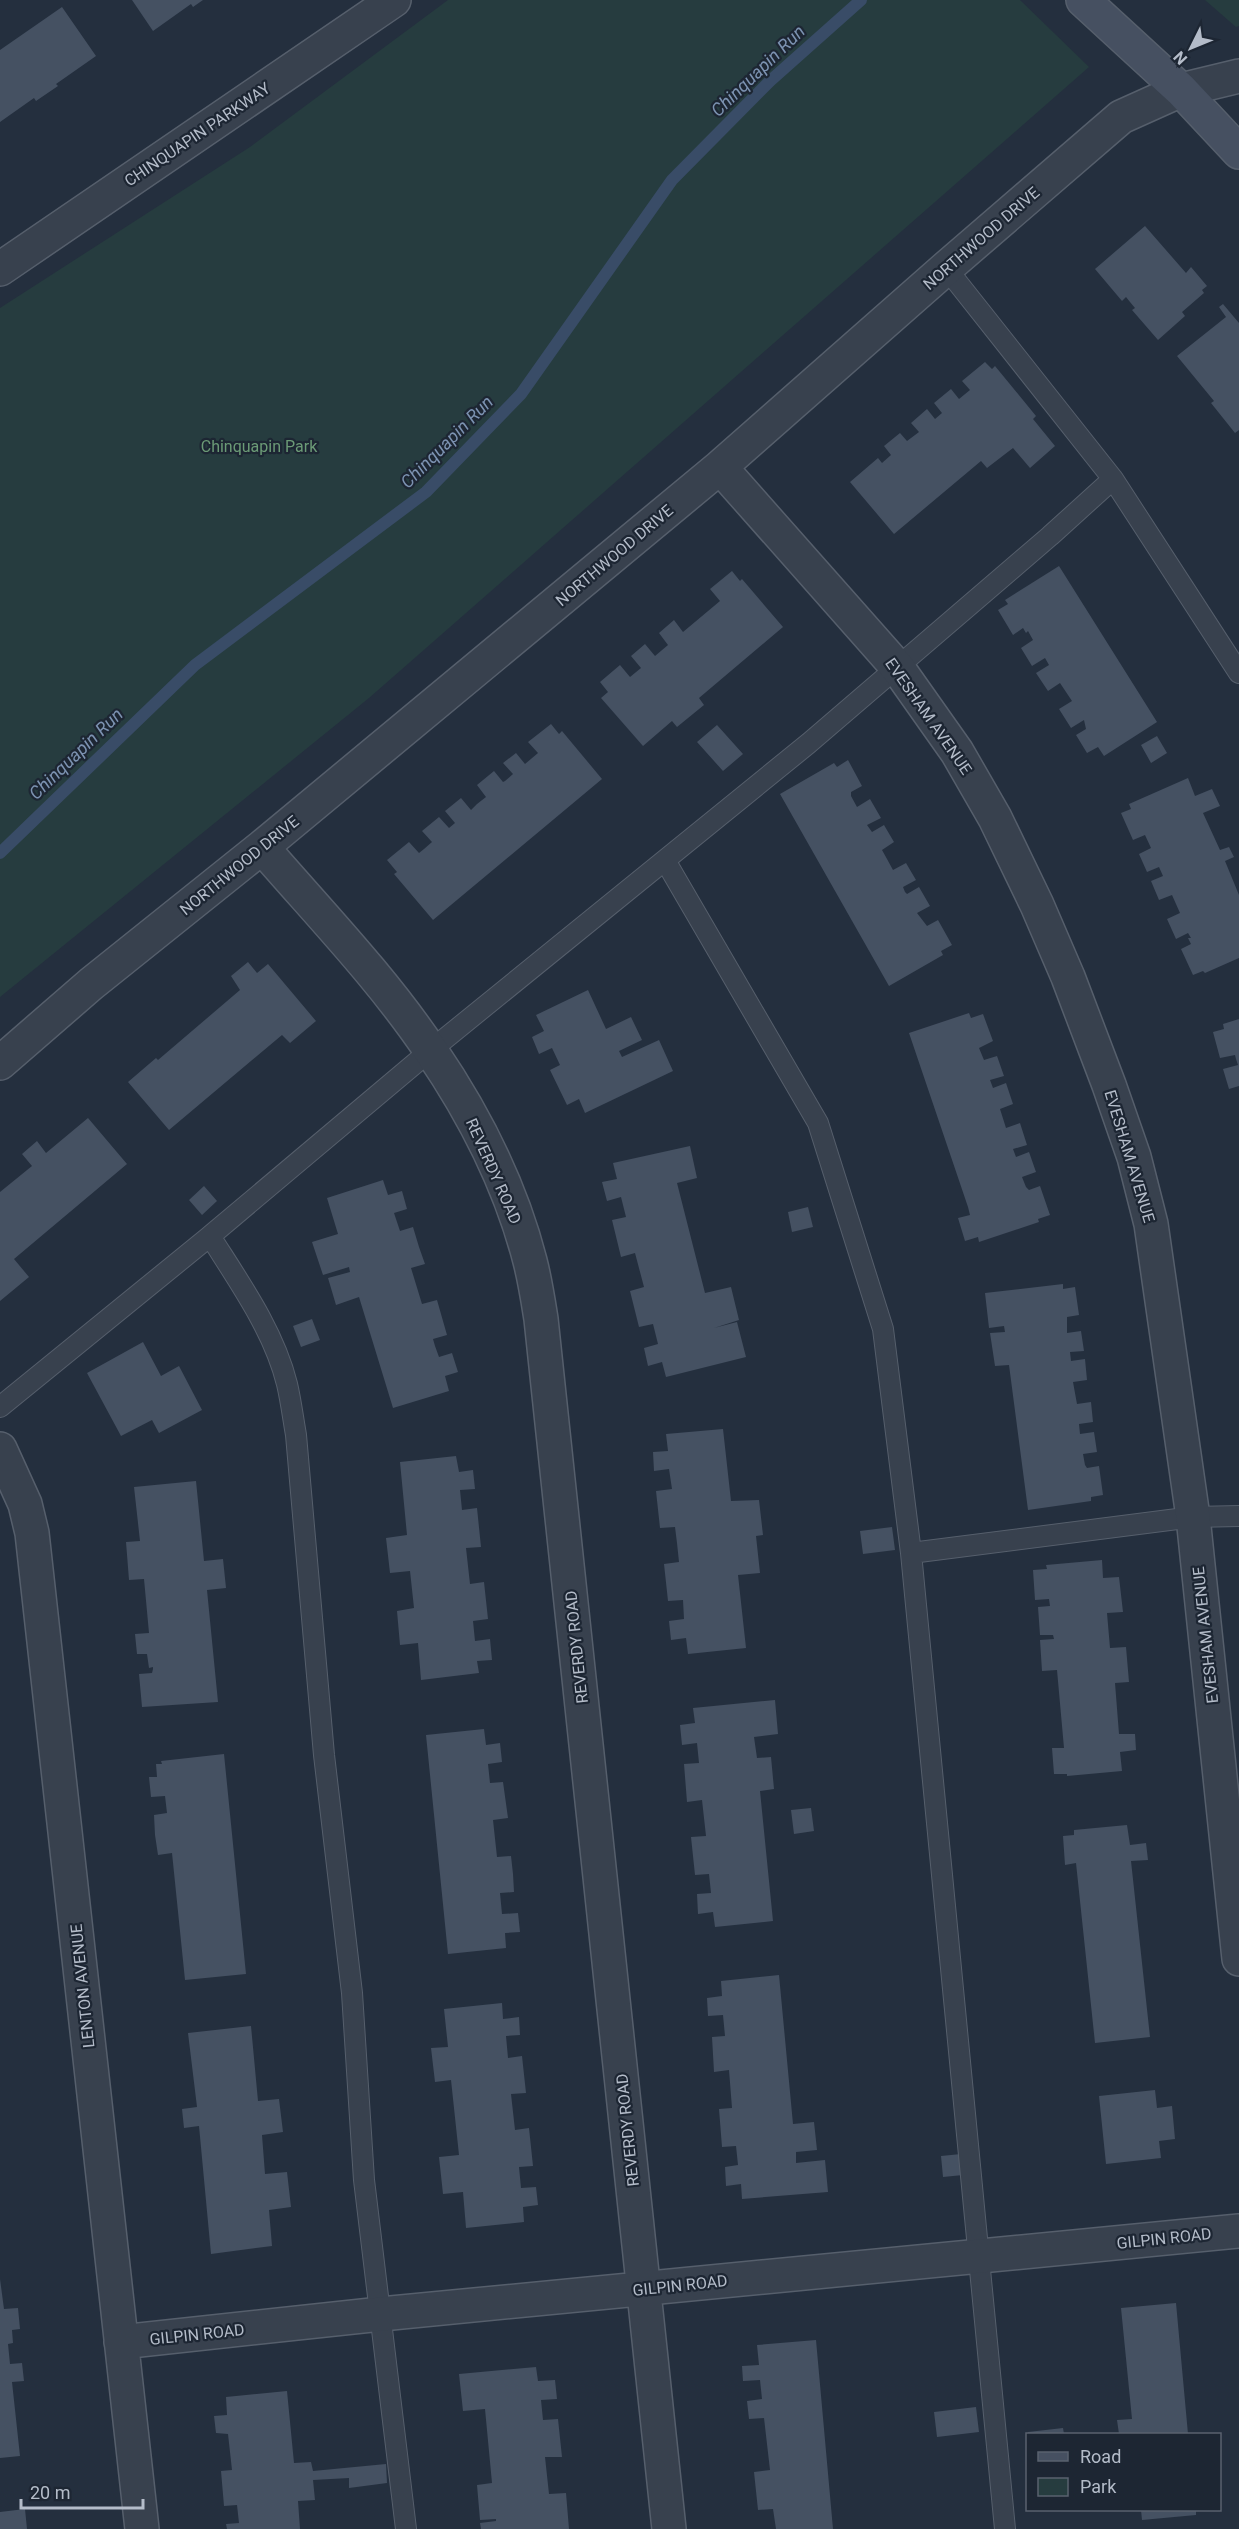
<svg xmlns="http://www.w3.org/2000/svg" width="1239" height="2529" font-family="Roboto,sans-serif">
<rect width="100%" height="100%" fill="#242f3e"/>
<path fill="#263c3f" d="M 448,0 L 1020,0 L 1089,67 L 369,698 L 0,997 L 0,308 L 250,147 Z
M 1205,0 L 1239,0 L 1239,26 L 1236,27 Z"/>
<g fill="none" stroke-linecap="round" stroke-linejoin="round">
<path stroke="#394c67" stroke-width="12" d="M 0,853 L 195,665 L 426,492 L 521,394 L 672,180 L 770,81 L 861,0"/>
</g>
<path fill="#455162" d="M 132,0 L 203,0 L 193,7 L 191,4 L 153,31 Z
M 62,7 L 96,56 L 56,84 L 58,86 L 36,101 L 34,98 L 0,122 L 0,50 Z
M 1145,226 L 1186,273 L 1191,267 L 1207,286 L 1202,290 L 1204,293 L 1182,312 L 1185,316 L 1158,340 L 1132,310 L 1135,308 L 1130,302 L 1126,297 L 1122,301 L 1095,269 Z
M 1223,304 L 1239,323 L 1239,430 L 1235,433 L 1211,403 L 1214,401 L 1177,356 L 1226,317 L 1219,307 Z
M 985,362 L 992,369 L 995,366 L 1036,416 L 1033,419 L 1055,446 L 1030,468 L 1013,448 L 987,468 L 981,461 L 894,534 L 850,482 L 878,458 L 882,463 L 891,455 L 884,446 L 900,433 L 907,441 L 919,432 L 911,423 L 927,409 L 935,419 L 942,413 L 934,403 L 951,389 L 959,399 L 970,390 L 962,381 Z
M 1059,566 L 1157,722 L 1104,756 L 1098,747 L 1087,753 L 1076,735 L 1086,729 L 1084,720 L 1071,728 L 1059,709 L 1072,701 L 1060,683 L 1048,691 L 1036,673 L 1049,665 L 1045,658 L 1032,666 L 1021,648 L 1033,640 L 1028,631 L 1026,633 L 1023,628 L 1013,635 L 998,610 L 1008,604 L 1005,600 Z
M 732,571 L 740,581 L 742,579 L 783,627 L 699,698 L 704,705 L 677,727 L 672,721 L 643,746 L 601,698 L 608,692 L 600,682 L 620,665 L 630,677 L 641,668 L 631,656 L 645,644 L 655,656 L 668,645 L 659,633 L 674,620 L 683,632 L 720,601 L 710,589 Z
M 551,724 L 559,734 L 562,731 L 602,779 L 433,920 L 394,874 L 397,872 L 387,860 L 409,842 L 419,853 L 424,849 L 432,842 L 422,831 L 439,817 L 449,828 L 455,823 L 445,811 L 461,798 L 471,810 L 477,804 L 486,797 L 477,785 L 494,771 L 503,782 L 505,781 L 513,774 L 503,763 L 516,753 L 525,764 L 538,753 L 528,742 Z
M 717,725 L 743,754 L 723,771 L 697,742 Z
M 1157,736 L 1167,753 L 1151,763 L 1141,745 Z
M 848,760 L 862,786 L 851,792 L 851,796 L 857,807 L 870,799 L 881,818 L 867,825 L 872,832 L 884,825 L 894,842 L 882,850 L 887,859 L 893,870 L 906,863 L 916,880 L 903,887 L 905,892 L 907,894 L 919,887 L 930,906 L 917,913 L 927,926 L 938,920 L 952,945 L 941,951 L 943,955 L 889,986 L 780,794 L 834,763 L 837,767 Z
M 1188,778 L 1195,796 L 1212,789 L 1220,806 L 1203,813 L 1220,850 L 1229,847 L 1234,857 L 1225,861 L 1239,895 L 1239,958 L 1205,973 L 1203,971 L 1193,975 L 1181,949 L 1191,944 L 1188,938 L 1191,938 L 1188,933 L 1176,939 L 1167,919 L 1180,913 L 1172,895 L 1159,900 L 1151,881 L 1163,876 L 1159,867 L 1147,872 L 1139,854 L 1151,848 L 1145,835 L 1133,840 L 1121,813 L 1131,809 L 1129,804 Z
M 248,962 L 257,973 L 268,964 L 316,1021 L 290,1043 L 282,1035 L 169,1130 L 128,1082 L 156,1058 L 158,1060 L 240,990 L 231,976 Z
M 588,990 L 606,1029 L 631,1017 L 642,1040 L 619,1051 L 622,1057 L 659,1040 L 673,1071 L 585,1113 L 579,1099 L 567,1105 L 550,1070 L 560,1065 L 552,1048 L 539,1054 L 532,1037 L 544,1031 L 536,1015 Z
M 969,1013 L 971,1018 L 983,1014 L 993,1041 L 979,1048 L 984,1060 L 997,1056 L 1004,1076 L 990,1080 L 993,1088 L 1006,1083 L 1013,1104 L 1000,1109 L 1006,1128 L 1020,1123 L 1027,1145 L 1013,1149 L 1016,1157 L 1029,1152 L 1036,1172 L 1022,1177 L 1026,1187 L 1029,1190 L 1040,1186 L 1050,1215 L 1038,1219 L 1039,1222 L 979,1242 L 978,1237 L 965,1241 L 958,1218 L 970,1215 L 968,1207 L 909,1033 Z
M 1239,1019 L 1239,1086 L 1229,1089 L 1223,1069 L 1238,1065 L 1236,1059 L 1235,1055 L 1220,1058 L 1213,1032 L 1224,1029 L 1223,1024 Z
M 88,1118 L 127,1164 L 14,1259 L 29,1277 L 0,1301 L 0,1192 L 32,1166 L 22,1154 L 37,1141 L 46,1153 Z
M 690,1146 L 697,1178 L 677,1183 L 705,1293 L 731,1287 L 739,1320 L 714,1328 L 737,1322 L 746,1357 L 666,1377 L 662,1362 L 648,1366 L 644,1348 L 658,1344 L 653,1324 L 639,1327 L 630,1291 L 644,1287 L 635,1253 L 621,1257 L 612,1220 L 626,1217 L 621,1197 L 607,1201 L 602,1182 L 617,1179 L 613,1163 Z
M 383,1180 L 388,1195 L 402,1191 L 407,1209 L 394,1213 L 400,1231 L 413,1227 L 419,1247 L 425,1264 L 411,1268 L 422,1304 L 437,1300 L 447,1335 L 433,1339 L 435,1346 L 439,1357 L 452,1353 L 458,1372 L 445,1376 L 449,1391 L 393,1408 L 359,1297 L 336,1305 L 328,1278 L 350,1272 L 349,1267 L 323,1275 L 312,1242 L 338,1234 L 327,1198 Z
M 204,1186 L 217,1201 L 202,1215 L 189,1200 Z
M 808,1207 L 813,1227 L 792,1232 L 788,1212 Z
M 1063,1284 L 1063,1289 L 1075,1287 L 1079,1315 L 1067,1317 L 1067,1333 L 1081,1331 L 1084,1351 L 1070,1352 L 1071,1361 L 1085,1359 L 1087,1380 L 1073,1382 L 1077,1404 L 1091,1402 L 1093,1422 L 1079,1424 L 1080,1434 L 1094,1432 L 1097,1452 L 1083,1454 L 1085,1465 L 1087,1468 L 1099,1466 L 1103,1495 L 1091,1497 L 1091,1501 L 1028,1510 L 1009,1365 L 995,1366 L 990,1333 L 1005,1332 L 1004,1326 L 989,1328 L 985,1293 Z
M 312,1319 L 320,1340 L 301,1347 L 293,1326 Z
M 143,1342 L 161,1376 L 179,1366 L 202,1410 L 159,1433 L 152,1420 L 121,1436 L 87,1373 Z
M 723,1429 L 731,1501 L 759,1500 L 763,1535 L 756,1536 L 760,1573 L 738,1575 L 746,1648 L 688,1654 L 686,1638 L 671,1640 L 669,1621 L 684,1619 L 683,1600 L 668,1601 L 664,1564 L 679,1562 L 677,1543 L 675,1527 L 660,1528 L 656,1491 L 672,1489 L 669,1469 L 654,1471 L 653,1452 L 668,1451 L 666,1434 Z
M 456,1456 L 459,1472 L 473,1470 L 475,1489 L 460,1490 L 462,1510 L 477,1508 L 481,1547 L 466,1548 L 470,1584 L 484,1582 L 488,1619 L 473,1621 L 475,1641 L 490,1639 L 492,1660 L 477,1661 L 479,1673 L 421,1680 L 418,1643 L 400,1645 L 397,1611 L 414,1608 L 410,1571 L 390,1573 L 386,1538 L 407,1535 L 400,1462 Z
M 196,1481 L 204,1561 L 223,1559 L 226,1588 L 207,1590 L 218,1702 L 142,1707 L 139,1674 L 152,1673 L 153,1669 L 153,1667 L 149,1668 L 147,1654 L 137,1654 L 135,1634 L 149,1633 L 144,1579 L 129,1580 L 126,1542 L 140,1541 L 134,1487 Z
M 892,1527 L 895,1550 L 863,1554 L 860,1531 Z
M 1102,1560 L 1103,1578 L 1119,1577 L 1123,1612 L 1107,1613 L 1110,1648 L 1126,1647 L 1129,1682 L 1115,1683 L 1119,1734 L 1135,1734 L 1136,1750 L 1120,1752 L 1122,1771 L 1067,1776 L 1067,1774 L 1054,1774 L 1052,1748 L 1064,1748 L 1057,1670 L 1042,1671 L 1040,1640 L 1054,1639 L 1053,1635 L 1040,1635 L 1038,1607 L 1050,1606 L 1049,1599 L 1035,1600 L 1033,1570 L 1047,1569 L 1046,1565 Z
M 775,1700 L 778,1734 L 754,1737 L 757,1758 L 771,1757 L 774,1789 L 760,1791 L 773,1921 L 715,1927 L 713,1912 L 698,1914 L 697,1894 L 711,1893 L 709,1874 L 695,1875 L 691,1837 L 706,1836 L 702,1800 L 687,1802 L 684,1764 L 699,1763 L 697,1743 L 682,1745 L 680,1725 L 695,1723 L 693,1708 Z
M 484,1729 L 486,1745 L 500,1743 L 502,1762 L 488,1764 L 490,1783 L 503,1782 L 508,1818 L 493,1820 L 497,1857 L 511,1856 L 513,1874 L 514,1892 L 500,1893 L 502,1914 L 518,1913 L 520,1932 L 505,1933 L 506,1948 L 448,1954 L 426,1735 Z
M 224,1754 L 246,1974 L 185,1980 L 172,1853 L 158,1855 L 155,1835 L 154,1815 L 167,1813 L 165,1796 L 151,1797 L 149,1777 L 157,1777 L 156,1764 L 162,1764 L 161,1761 Z
M 811,1808 L 814,1831 L 794,1834 L 791,1810 Z
M 1127,1825 L 1130,1845 L 1146,1843 L 1148,1860 L 1131,1861 L 1150,2037 L 1095,2043 L 1076,1863 L 1065,1865 L 1063,1836 L 1074,1835 L 1074,1830 Z
M 779,1975 L 793,2124 L 814,2122 L 817,2150 L 796,2152 L 796,2163 L 825,2160 L 828,2192 L 742,2199 L 741,2184 L 726,2186 L 725,2167 L 738,2165 L 736,2146 L 722,2147 L 719,2109 L 732,2108 L 729,2070 L 714,2072 L 712,2037 L 725,2036 L 723,2015 L 708,2016 L 707,1998 L 722,1996 L 721,1981 Z
M 502,2003 L 503,2019 L 519,2017 L 520,2035 L 506,2036 L 508,2058 L 522,2056 L 526,2093 L 511,2094 L 515,2130 L 529,2128 L 533,2166 L 519,2167 L 521,2188 L 536,2187 L 538,2205 L 523,2207 L 524,2222 L 466,2228 L 463,2192 L 443,2194 L 439,2157 L 459,2155 L 451,2080 L 435,2082 L 431,2048 L 448,2047 L 444,2009 Z
M 251,2026 L 258,2101 L 279,2099 L 283,2132 L 262,2135 L 265,2174 L 287,2172 L 291,2207 L 269,2210 L 272,2246 L 211,2254 L 199,2126 L 184,2128 L 182,2109 L 197,2107 L 188,2033 Z
M 1155,2090 L 1157,2108 L 1172,2106 L 1175,2139 L 1159,2141 L 1161,2158 L 1106,2164 L 1099,2096 Z
M 961,2154 L 963,2175 L 943,2177 L 941,2156 Z
M 0,2279 L 4,2309 L 18,2308 L 20,2329 L 12,2330 L 13,2343 L 8,2344 L 10,2364 L 22,2363 L 24,2381 L 12,2382 L 20,2456 L 0,2458 Z
M 1176,2303 L 1188,2434 L 1119,2434 L 1117,2420 L 1132,2419 L 1121,2308 Z
M 816,2340 L 833,2529 L 776,2529 L 773,2509 L 758,2510 L 754,2472 L 770,2470 L 764,2418 L 749,2419 L 747,2401 L 762,2399 L 760,2380 L 743,2381 L 742,2366 L 759,2365 L 757,2345 Z
M 536,2367 L 538,2381 L 555,2380 L 557,2399 L 541,2400 L 543,2420 L 558,2419 L 562,2457 L 545,2457 L 549,2494 L 566,2493 L 569,2529 L 481,2529 L 480,2523 L 496,2521 L 496,2519 L 480,2520 L 477,2485 L 492,2483 L 485,2409 L 463,2411 L 459,2374 Z
M 287,2391 L 294,2463 L 311,2462 L 313,2471 L 386,2464 L 387,2483 L 349,2488 L 349,2478 L 313,2480 L 315,2500 L 298,2501 L 300,2529 L 227,2529 L 226,2524 L 239,2523 L 237,2505 L 224,2506 L 221,2471 L 232,2470 L 228,2434 L 216,2433 L 214,2416 L 227,2415 L 226,2397 Z
M 976,2407 L 979,2432 L 937,2437 L 934,2412 Z
M 1063,2428 L 1064,2434 L 1028,2434 L 1028,2432 Z
M 25,2509 L 27,2529 L 0,2529 L 0,2512 Z
M 1141,2510 L 1196,2510 L 1196,2515 L 1142,2520 Z"/>
<g fill="none" stroke-linecap="round" stroke-linejoin="round">
<g stroke="#565f6c" stroke-width="22">
<path id="lane" d="M 946,268 L 1113,479 L 1239,673
M 666,862 L 818,1123 L 883,1329 L 911,1553 L 1005,2529
M 0,1407 L 210,1236
M 911,1553 L 1193,1517 L 1239,1516
M 406,2529 L 364,2180 L 352,1993 L 324,1755 L 296,1435 C 293,1418 291,1401 287,1384 C 274,1331 239,1282 210,1236 L 431,1050 L 809,743 L 1050,536 L 1113,479"/>
</g>
<g stroke="#565f6c" stroke-width="36">
<path id="street" d="M 0,269 L 394,0
M 720,467 L 897,667 L 957,752 L 995,818 L 1037,905 L 1068,977 L 1109,1085 L 1134,1157 L 1151,1224 L 1193,1517 L 1239,1959
M 262,847 C 319,913 382,978 431,1051 C 474,1114 511,1187 530,1261 C 535,1280 538,1300 541,1319 L 669,2529
M 0,1063 L 91,984 L 262,847 L 720,467 L 946,268 L 1121,117 L 1181,90 L 1239,76
M 0,1449 L 25,1504 L 32,1533 L 142,2529
M 121,2342 L 381,2314 L 1239,2231"/>
</g>
<g stroke="#565f6c" stroke-width="36">
<path id="secondary" d="M 1083,0 L 1181,90 L 1239,152"/>
</g>
<use href="#lane" stroke="#38414e" stroke-width="20"/>
<use href="#street" stroke="#38414e" stroke-width="33"/>
<use href="#secondary" stroke="#465061" stroke-width="33"/>
</g>
<g text-anchor="middle" stroke-width="4.5" stroke-linejoin="round" paint-order="stroke">
<g font-size="16" fill="#b4bcc9" stroke="#1d2633">
<text transform="translate(197 134) rotate(-34)" y="6">CHINQUAPIN PARKWAY</text>
<text transform="translate(981 238) rotate(-41)" y="6">NORTHWOOD DRIVE</text>
<text transform="translate(614 555) rotate(-40)" y="6">NORTHWOOD DRIVE</text>
<text transform="translate(929 716) rotate(55)" y="6">EVESHAM AVENUE</text>
<text transform="translate(239 865) rotate(-39)" y="6">NORTHWOOD DRIVE</text>
<text transform="translate(1130 1156) rotate(73)" y="6">EVESHAM AVENUE</text>
<text transform="translate(494 1171) rotate(66)" y="6">REVERDY ROAD</text>
<text transform="translate(1205 1635) rotate(-96)" y="6">EVESHAM AVENUE</text>
<text transform="translate(576 1647) rotate(-96)" y="6">REVERDY ROAD</text>
<text transform="translate(82 1986) rotate(-96)" y="6">LENTON AVENUE</text>
<text transform="translate(627 2130) rotate(-96)" y="6">REVERDY ROAD</text>
<text transform="translate(1164 2238) rotate(-6)" y="6">GILPIN ROAD</text>
<text transform="translate(680 2285) rotate(-6)" y="6">GILPIN ROAD</text>
<text transform="translate(197 2334) rotate(-6)" y="6">GILPIN ROAD</text>
</g>
<g font-size="16" fill="#6b9a76" stroke="#1d2633">
<text x="259" y="452">Chinquapin Park</text>
</g>
<g font-size="18" font-style="italic" fill="#7c92b1" stroke="#1d2633">
<text transform="translate(758 71) rotate(-44)" y="6">Chinquapin Run</text>
<text transform="translate(447 442) rotate(-45)" y="6">Chinquapin Run</text>
<text transform="translate(76 754) rotate(-44)" y="6">Chinquapin Run</text>
</g>
</g>
<rect x="1026" y="2433" width="195" height="78" fill="#1d2633" stroke="#59626f" stroke-width="1.5"/>
<rect x="1038" y="2452" width="30" height="9" fill="#465061" stroke="#59626f" stroke-width="1.5"/>
<text x="1080" y="2463" font-size="18" fill="#b4bcc9">Road</text>
<rect x="1038" y="2478" width="30" height="18" fill="#263c3f" stroke="#59626f" stroke-width="1.5"/>
<text x="1080" y="2493" font-size="18" fill="#b4bcc9">Park</text>
<g transform="translate(1191 48) rotate(227)" stroke="#1d2633" stroke-width="4.5" paint-order="stroke">
<path d="M0-4.5L10 22L0 15L-10 22Z" fill="#b4bcc9"/>
<text y="-9" font-size="16" font-weight="bold" text-anchor="middle" fill="#b4bcc9">N</text>
</g>
<path d="M21 2499v9h122v-9" fill="none" stroke="#b4bcc9" stroke-width="3"/>
<text x="30" y="2499" font-size="18" fill="#b4bcc9" stroke="#1d2633" stroke-width="4.5" paint-order="stroke">20 m</text>
</svg>
